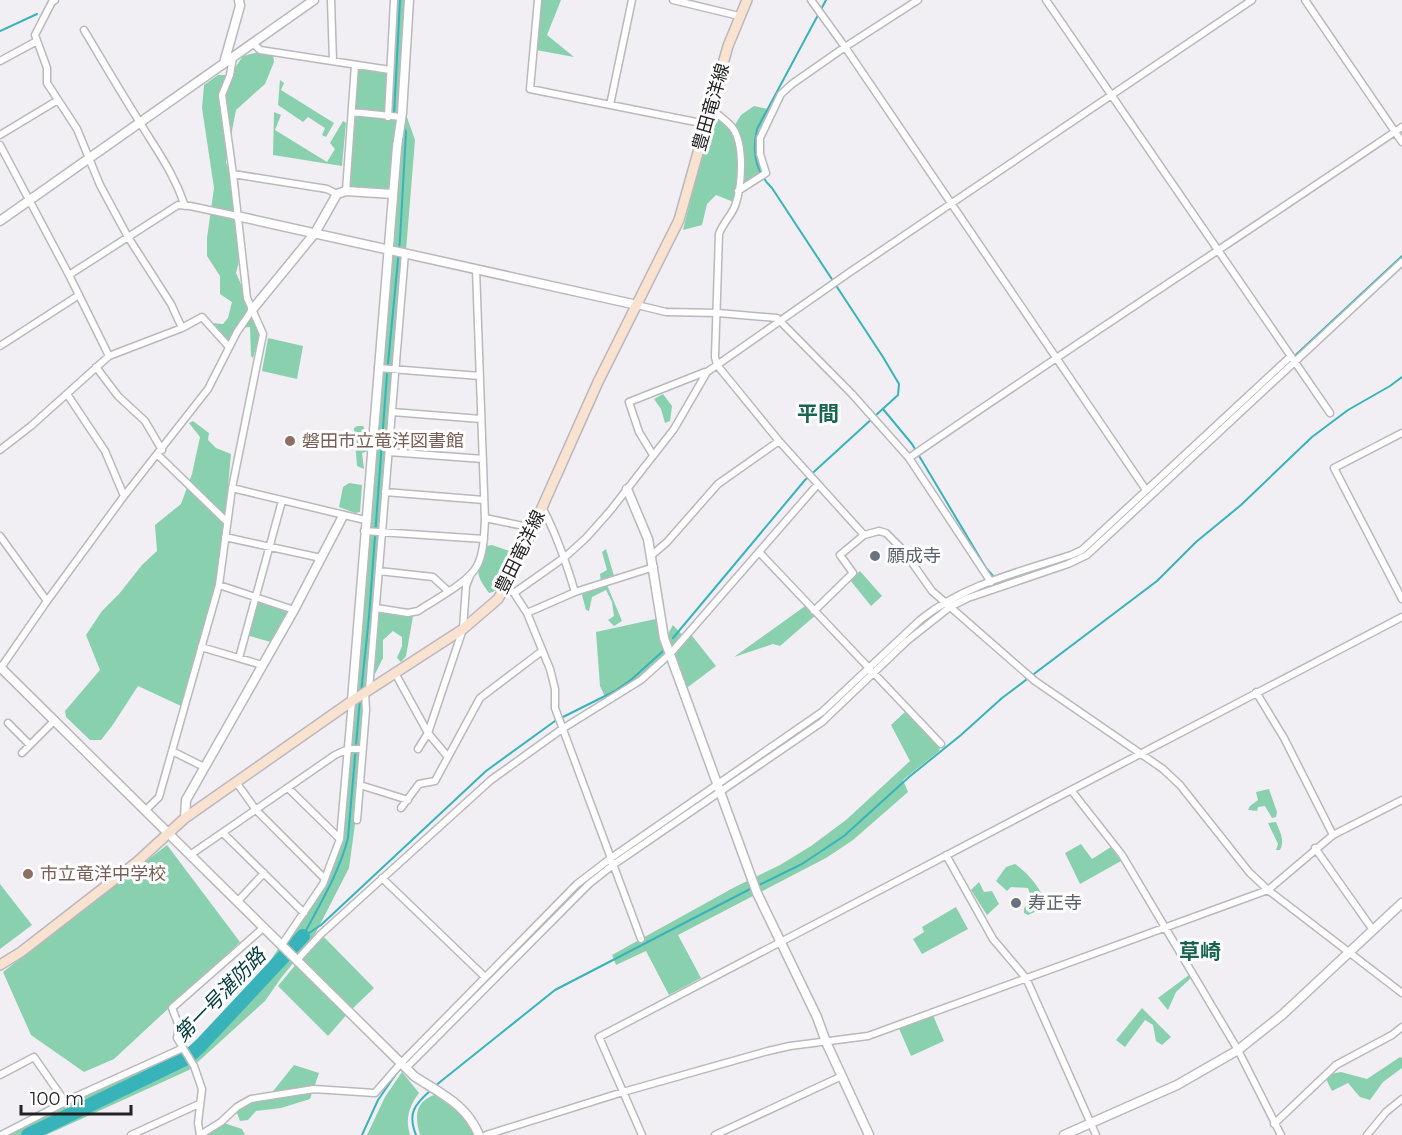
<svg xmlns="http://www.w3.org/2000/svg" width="1402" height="1135" font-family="Montserrat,'Noto Sans JP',sans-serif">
<rect width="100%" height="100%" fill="#f1eff4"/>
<path fill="#88d0ae" d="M 394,0 L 408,0 L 402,103 L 415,140 L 376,618 L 381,612 L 413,616 L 406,656 L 401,662 L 397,658 L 402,646 L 402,637 L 393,631 L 383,640 L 383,658 L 374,676 L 373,656 L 366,701 L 360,788 L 349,868 L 312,940 L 281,978 L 265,1001 L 189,1070 L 46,1135 L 4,1135 L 48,1112 L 184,1050 L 196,1042 L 244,996 L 267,966 L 328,872 L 340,835 L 393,195 L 346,191 L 358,68 L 388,72 Z
M 539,0 L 561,0 L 547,35 L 574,57 L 536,50 Z
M 259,52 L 273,54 L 274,62 L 265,84 L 236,110 L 226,162 L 234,184 L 241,253 L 236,273 L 261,330 L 253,358 L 251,356 L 250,327 L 237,328 L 228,344 L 211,323 L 223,324 L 228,318 L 232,302 L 220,294 L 220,276 L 207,256 L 207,238 L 214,188 L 202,108 L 204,85 L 218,75 L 230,75 L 243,56 Z
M 280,80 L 284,83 L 281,90 L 334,123 L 326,137 L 322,135 L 325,128 L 308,117 L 303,122 L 278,105 Z
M 754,106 L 772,110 L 759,145 L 766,171 L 738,191 L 736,203 L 716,195 L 707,204 L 702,225 L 683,230 L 691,198 L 691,182 L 699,167 L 714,120 L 722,118 L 733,128 L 741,115 Z
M 274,112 L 281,115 L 275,130 L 327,162 L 335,149 L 330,143 L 343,121 L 346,123 L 342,166 L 273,155 Z
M 268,338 L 303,346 L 297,379 L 262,371 Z
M 663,394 L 672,406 L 670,421 L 665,423 L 661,409 L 654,399 Z
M 193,421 L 209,433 L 208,440 L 216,448 L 231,454 L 219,585 L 189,689 L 181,706 L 138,686 L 112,726 L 101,740 L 90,740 L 66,717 L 65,711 L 100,670 L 86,635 L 102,611 L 119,594 L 142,565 L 157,551 L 155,525 L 181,504 L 192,474 L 200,437 L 189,423 Z
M 357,426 L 363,426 L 366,432 L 368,451 L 362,453 L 364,469 L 357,466 L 354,428 Z
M 349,483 L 362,485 L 360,512 L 355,513 L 339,507 L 343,487 Z
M 492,545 L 512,552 L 518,562 C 510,574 504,590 489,593 C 474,573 476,569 486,546 Z
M 606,549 L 614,576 L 601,582 L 600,574 L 607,570 L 602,552 Z
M 860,571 L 882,596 L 871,606 L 850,580 Z
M 607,585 L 622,621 L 614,626 L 608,620 L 614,616 L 612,602 L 606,590 L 592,597 L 589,611 L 586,610 L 582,595 L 588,591 Z
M 259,598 L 294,610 L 274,643 L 246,635 Z
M 808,604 L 817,614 L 780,646 L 773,644 L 734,657 Z
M 660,618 L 665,639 L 673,625 L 684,637 L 689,632 L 716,666 L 684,690 L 671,653 L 641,680 L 607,701 L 600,686 L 596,632 Z
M 906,711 L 941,744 L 939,751 L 903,780 L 908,792 L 853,840 L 826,858 L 678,935 L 701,978 L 669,995 L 646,951 L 616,965 L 612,955 L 733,888 L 780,865 L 811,846 L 846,820 L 910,761 L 891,725 Z
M 1269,789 L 1277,812 L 1276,817 L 1272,818 L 1265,806 L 1258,807 L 1257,811 L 1248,810 L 1250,806 L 1258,800 L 1256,792 Z
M 1276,822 C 1280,832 1285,840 1280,850 L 1276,850 L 1278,844 L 1268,823 Z
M 1081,844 L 1092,859 L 1111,847 L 1121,861 L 1080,884 L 1065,853 Z
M 167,845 L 240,942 L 114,1059 L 84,1072 L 31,1035 L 3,972 Z
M 1015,864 C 1027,872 1042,889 1045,903 L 1041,909 L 1028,915 L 1024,913 L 1024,908 L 1029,904 L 1026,903 L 1030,894 L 1028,888 L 1011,887 L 1007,891 L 996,881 L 1006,867 Z
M 979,882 L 984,892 L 992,891 L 999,904 L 987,915 L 971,890 Z
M 0,884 L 32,925 L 0,949 Z
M 956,907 L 968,929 L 922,954 L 913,939 L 924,932 L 922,927 Z
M 321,934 L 374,988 L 349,1012 L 328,1036 L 278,986 Z
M 1189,975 L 1191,978 L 1176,992 L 1168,1010 L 1158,998 Z
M 1142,1008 L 1171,1037 L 1162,1045 L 1156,1041 L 1153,1025 L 1145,1020 L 1125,1047 L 1116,1040 Z
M 932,1013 L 944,1041 L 911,1056 L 897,1024 Z
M 1400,1057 L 1402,1058 L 1402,1068 L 1383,1082 L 1370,1100 L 1360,1097 L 1348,1083 L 1332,1091 L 1324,1075 L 1341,1072 L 1367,1079 Z
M 294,1065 L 319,1073 L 310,1099 L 281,1108 L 256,1111 L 248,1120 L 240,1121 L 235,1108 L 258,1098 L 270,1095 Z
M 402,1072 L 419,1093 C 409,1106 405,1119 410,1135 L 367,1135 L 385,1097 Z
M 434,1095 L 464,1115 L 474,1135 L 420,1135 C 415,1117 414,1103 434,1095 Z
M 221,1122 L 242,1129 L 245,1135 L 200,1135 Z"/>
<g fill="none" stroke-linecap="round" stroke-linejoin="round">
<path stroke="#38b3b9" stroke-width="2" d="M 0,31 L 37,14
M 394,114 L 400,0
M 883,409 L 912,444 L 986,568 L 1000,584
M 1110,528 L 1402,256
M 1045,569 L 1078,555
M 957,599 L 980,590 L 997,585
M 911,632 L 947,605
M 673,638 L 805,480 L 898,395 L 899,384 L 883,357 L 772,188 C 755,172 752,151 757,129 L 826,0
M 361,693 L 369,617 L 387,374 L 400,239 L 406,132 L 404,128
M 720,786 L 824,715 L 857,684
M 757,886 L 802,864 L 844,836 L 909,777 L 961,735 L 1002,698 L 1157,581 L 1196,542 L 1241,505 L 1312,437 L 1348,410 L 1390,386 L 1402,377
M 576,889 L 586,881
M 306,935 L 321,925 L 486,771 L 555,721 L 615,691 L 632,679 L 663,651
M 303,936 C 320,904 339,873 348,838 L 360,699
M 418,1049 L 492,974
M 435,1086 L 555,990 L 752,888
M 362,1135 L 378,1100 L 396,1074 L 410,1058
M 416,1135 C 407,1113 415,1104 431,1090"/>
<path stroke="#38b3b9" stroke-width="14" d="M 28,1135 L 187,1058 L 201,1045 L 303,936"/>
<g stroke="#bab8bd" stroke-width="9">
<path id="minor" d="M 55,0 L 52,2 L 35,35 L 47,68 L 47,83 L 77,129 L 100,185 L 128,237 L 171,304 L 182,328
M 331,0 L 333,61
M 538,0 L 530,89 L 706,124
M 673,0 L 739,16
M 811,0 L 845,47 L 1146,490
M 1046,0 L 1330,413
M 1305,0 L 1402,142
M 84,30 C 102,60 120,91 139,121 C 157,151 173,171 185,206
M 253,43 L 260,50 L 390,70
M 0,61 L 37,41
M 610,105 L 632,0
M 710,108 C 717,114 726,120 732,127 C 745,144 742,186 735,206 C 731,216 723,223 719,234 L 715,357 L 717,365 L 779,441 L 864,535
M 352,112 L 401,117
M 388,117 L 394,0
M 0,135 L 58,100
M 0,145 L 69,275 L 109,356
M 233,174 L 327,189 L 337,194
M 346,191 L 355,65
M 738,191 L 766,173 L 760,154 L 760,138 L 781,94 L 792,84 L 845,47 L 918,0
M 69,275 L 178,205 L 190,206 L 237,216
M 637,305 L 666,312 L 718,313 L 777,318 L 852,394 L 909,458 L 991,582
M 0,346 L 79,295
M 96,367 L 118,396 L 145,421 L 162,450
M 378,368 L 480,376
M 67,394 L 105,451 L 124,496
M 392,412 L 481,419
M 1402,433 L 1334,468 L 1402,599
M 0,450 L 31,426 L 109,356 L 182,328 L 202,317 L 229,347
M 389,452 L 483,459
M 158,455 L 226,521
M 653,455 L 639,432 L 629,402 L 705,372
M 909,458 C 1072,346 1238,238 1402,127
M 232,488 L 365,520
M 385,492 L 484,500
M 542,507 C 557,535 566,562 575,592
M 485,518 L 533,528
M 364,531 L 484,539
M 0,536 L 47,601
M 225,537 L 321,558
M 759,552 L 941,744
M 652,555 L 667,542 L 718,484 L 779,441
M 379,571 L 433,577 L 448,591
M 219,585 L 294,610
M 505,589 L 514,593 L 527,613 L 550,669 L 555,689 L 555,708 L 641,939
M 514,593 L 565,557 L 586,538 L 610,511 L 674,429 L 707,372 L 850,272 L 1252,0
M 376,608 L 408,613 L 418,611 C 434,600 468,583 477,566 C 484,553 484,535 485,520 L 476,269
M 814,611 L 853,573 L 840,555 L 864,535 L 879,531 L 886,533 L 903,550 L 932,591 L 1035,681 L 1163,769 L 1180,785 L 1249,872 L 1268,890 L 1402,993
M 527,613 L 575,592 L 654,567
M 201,647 L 262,665
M 239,658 L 282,501
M 0,669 L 47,601 L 124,496 L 208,389 L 237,332 L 252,310
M 395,673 L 428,733 L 448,757
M 369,690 L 405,253
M 1256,692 L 1284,738 L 1333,835
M 8,723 L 30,745
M 418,749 L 428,733 L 463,629 L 466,586 L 470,576
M 172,751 L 204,767
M 22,753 L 55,720
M 236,782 L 256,810 L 325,879
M 360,785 L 408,800
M 288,788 L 340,839
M 1071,790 L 1122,855 L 1238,1050 L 1281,1135
M 401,808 L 419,784 L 435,781 L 480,698 L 542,651
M 146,810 L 159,797 L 219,585 L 232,488 L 263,334 L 247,298 L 233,174 L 222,95 L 230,75 L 233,57
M 357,820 L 366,710 L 365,692
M 223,833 L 304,913
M 1315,848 L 1373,930
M 190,855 L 335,755 L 348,749 L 363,749
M 946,855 L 993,939 L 1026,978 L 1096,1135
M 382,878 L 485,977
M 237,902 L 264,873
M 281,946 L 323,884 L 340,839 L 352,701
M 297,960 L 321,934 L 491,780 L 562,729 L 641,680 L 671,653 L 818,484
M 406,1068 L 589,884 L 613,865 L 822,722 L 907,641 L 950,607 L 968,598 L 1068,564 L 1087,555 L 1402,262
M 0,1075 L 34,1057 L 66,1103
M 1274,1124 L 1336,1065 L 1392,1035 L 1402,1027
M 1,1135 L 77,1096 L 183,1048
M 131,1135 L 199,1104
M 200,1135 L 221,1122 L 237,1107 L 251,1099 L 314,1089 L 375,1093 L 401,1063 L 577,884 L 611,858 L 822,712 L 920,620 C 963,585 1019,572 1071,555 L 1082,550 L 1291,356
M 200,1135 L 198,1123 L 202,1089 L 194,1066 L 177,1038 L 179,1026 L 172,1008 L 263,928
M 486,1135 L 623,1092 L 768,1051 L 790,1046 L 868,1036 L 1268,890 L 1333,835 L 1402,800
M 642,1135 L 599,1037 L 1402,617
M 715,1135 L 842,1076
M 1367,1135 L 1386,1112 L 1402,1099"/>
</g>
<g stroke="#bab8bd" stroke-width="11">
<path id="tertiary" d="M 224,63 L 240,6 L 239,0
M 237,216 L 637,305
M 0,221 L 314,0
M 252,310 L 315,233 L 337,194 L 346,191 L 393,194
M 627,489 L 648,539 L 664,638 L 757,893 L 817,1017 L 826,1042 L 869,1135
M 0,667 L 414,1076 C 441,1094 466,1104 479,1135
M 352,701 L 397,147 L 402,113 L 409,0
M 185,818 L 186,800 L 294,610 L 343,516
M 1064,1135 L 1177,1085 L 1238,1050 L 1282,1015 L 1402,903"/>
</g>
<g stroke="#bab8bd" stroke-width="12">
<path id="secondary" d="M 0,965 L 21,952 L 137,862 L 185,818 L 352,701 L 463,629 L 498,599 L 512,575 L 598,382 L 679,220 L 728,46 L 747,0"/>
</g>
<use href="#minor" stroke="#fff" stroke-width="6"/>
<use href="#tertiary" stroke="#fff" stroke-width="8"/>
<use href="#secondary" stroke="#fae2d1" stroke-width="9"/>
</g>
<g fill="#8d6e63" stroke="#fff" stroke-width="2">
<circle cx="290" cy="441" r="6"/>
<circle cx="28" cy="874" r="6"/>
</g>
<g fill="#6b7280" stroke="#fff" stroke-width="2">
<circle cx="875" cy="556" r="6"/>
<circle cx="1016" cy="903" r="6"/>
</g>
<g text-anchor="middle" stroke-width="6" stroke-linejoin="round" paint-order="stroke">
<g font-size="18" fill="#222123" stroke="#fff">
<text transform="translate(711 107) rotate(-74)" y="6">豊田竜洋線</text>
<text transform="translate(520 552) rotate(-64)" y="6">豊田竜洋線</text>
</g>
<g font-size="18" fill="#785e54" stroke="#fff" text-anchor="start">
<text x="302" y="447">磐田市立竜洋図書館</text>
<text x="40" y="880">市立竜洋中学校</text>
</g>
<g font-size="18" fill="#5b616d" stroke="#fff" text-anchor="start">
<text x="887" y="562">願成寺</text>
<text x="1028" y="909">寿正寺</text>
</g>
<g font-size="20" font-style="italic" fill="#003a3d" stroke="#fff">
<text transform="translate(220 995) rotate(-46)" y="7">第一号湛防路</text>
</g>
<g font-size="21" font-weight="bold" fill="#18644e" stroke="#fff">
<text x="818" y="421">平間</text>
<text x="1200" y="959">草崎</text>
</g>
</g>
<path d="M21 1105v9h110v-9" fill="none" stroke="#222123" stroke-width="3"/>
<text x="30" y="1105" font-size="18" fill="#222123" stroke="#ffffff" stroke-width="4.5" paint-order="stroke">100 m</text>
</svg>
